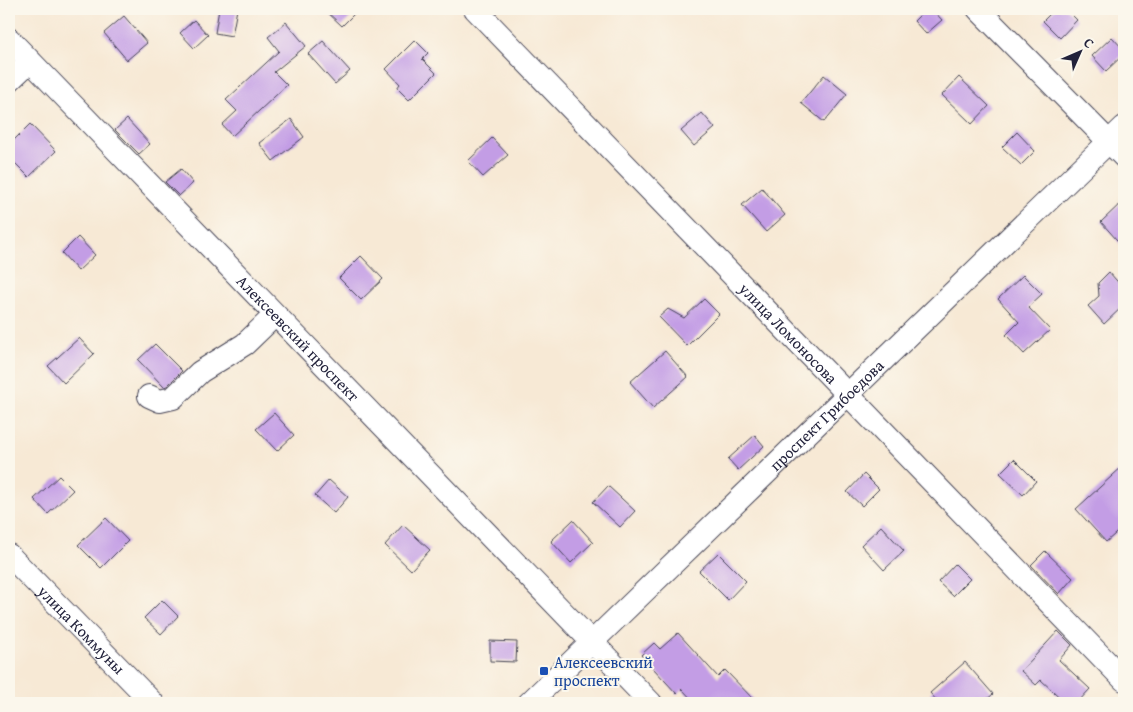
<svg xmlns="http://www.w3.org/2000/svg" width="1133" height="712" font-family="'Gentium Book Plus',serif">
<rect width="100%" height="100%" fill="#fbf7ec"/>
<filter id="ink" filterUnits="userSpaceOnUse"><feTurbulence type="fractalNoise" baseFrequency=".02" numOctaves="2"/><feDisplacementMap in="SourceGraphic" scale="10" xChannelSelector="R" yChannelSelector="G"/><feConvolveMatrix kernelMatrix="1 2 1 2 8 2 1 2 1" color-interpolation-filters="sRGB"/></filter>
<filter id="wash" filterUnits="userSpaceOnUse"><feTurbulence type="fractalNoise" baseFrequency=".0096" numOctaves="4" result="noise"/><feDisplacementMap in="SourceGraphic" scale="20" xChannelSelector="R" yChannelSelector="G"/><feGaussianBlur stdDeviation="1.12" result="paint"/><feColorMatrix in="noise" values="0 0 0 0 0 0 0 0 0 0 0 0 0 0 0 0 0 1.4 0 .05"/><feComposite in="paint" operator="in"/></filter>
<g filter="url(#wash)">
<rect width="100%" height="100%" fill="#f7e9d5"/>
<g id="blocks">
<path fill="#c39de5" d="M 219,9 L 237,9 L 232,36 L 215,33 Z
M 324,9 L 359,9 L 342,26 Z
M 926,9 L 932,9 L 942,20 L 926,34 L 914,21 Z
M 1055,9 L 1066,9 L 1077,20 L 1060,38 L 1043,21 Z
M 124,16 L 147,43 L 127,60 L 104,33 Z
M 194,20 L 208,35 L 194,48 L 180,33 Z
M 286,22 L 306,46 L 274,72 L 287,85 L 232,136 L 222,125 L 237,111 L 226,100 L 279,51 L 268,37 Z
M 1112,37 L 1124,50 L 1124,54 L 1106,71 L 1092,56 Z
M 415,40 L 428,53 L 422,59 L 436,73 L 409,100 L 397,88 L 400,84 L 386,69 Z
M 323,41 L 350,71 L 335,84 L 308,54 Z
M 824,75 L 847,94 L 824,122 L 801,103 Z
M 959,77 L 989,106 L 972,124 L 942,95 Z
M 702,113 L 715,128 L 694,146 L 681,131 Z
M 127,119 L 150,144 L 139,154 L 115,130 Z
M 291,119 L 304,137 L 273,161 L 259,143 Z
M 30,124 L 56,151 L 29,177 L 9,157 L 9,145 Z
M 1017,132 L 1035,151 L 1021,165 L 1002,147 Z
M 492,138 L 508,155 L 483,177 L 468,161 Z
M 181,169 L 193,183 L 179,196 L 165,182 Z
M 762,188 L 785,215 L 766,232 L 742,205 Z
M 1124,200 L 1124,248 L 1101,222 Z
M 78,237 L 95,255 L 78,271 L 62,253 Z
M 361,256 L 383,279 L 361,300 L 339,278 Z
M 1109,272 L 1124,289 L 1124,305 L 1104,324 L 1088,306 L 1099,296 L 1098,283 Z
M 1023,275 L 1042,294 L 1028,307 L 1050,330 L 1024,354 L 1006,335 L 1019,322 L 998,299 Z
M 704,299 L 719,314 L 687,346 L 659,317 L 668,309 L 684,318 Z
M 79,338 L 94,354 L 64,383 L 48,366 Z
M 155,344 L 182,371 L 167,386 L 164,387 L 138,360 Z
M 665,351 L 688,377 L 653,408 L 630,382 Z
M 274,413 L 294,435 L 277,451 L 256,429 Z
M 755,435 L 764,446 L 738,470 L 728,459 Z
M 1014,459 L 1036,481 L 1023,495 L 1000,473 Z
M 1124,465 L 1124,526 L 1106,542 L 1076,509 Z
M 864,474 L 879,489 L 862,506 L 847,492 Z
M 59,476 L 73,490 L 48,514 L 34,499 Z
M 329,480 L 348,497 L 334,513 L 315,496 Z
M 608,486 L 635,511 L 620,527 L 593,502 Z
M 106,518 L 128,541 L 101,568 L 78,545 Z
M 573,520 L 593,542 L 571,563 L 551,541 Z
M 403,525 L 430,550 L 411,570 L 385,545 Z
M 881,526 L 904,551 L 884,570 L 861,545 Z
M 1045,551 L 1073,578 L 1059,594 L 1031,565 Z
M 718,553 L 746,581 L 728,600 L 699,571 Z
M 955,564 L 970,579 L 953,596 L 938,582 Z
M 162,600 L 178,616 L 161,634 L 144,618 Z
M 1058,631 L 1072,645 L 1059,660 L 1090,689 L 1077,703 L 1066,703 L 1041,680 L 1036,685 L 1021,671 Z
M 678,633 L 718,677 L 725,670 L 757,703 L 695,703 L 682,689 L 677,694 L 641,655 L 654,643 L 660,649 Z
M 490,641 L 517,642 L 516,662 L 490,661 Z
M 965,662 L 993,694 L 983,703 L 939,703 L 930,693 Z"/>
</g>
</g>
<g filter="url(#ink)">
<use href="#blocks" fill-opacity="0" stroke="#424052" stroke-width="1"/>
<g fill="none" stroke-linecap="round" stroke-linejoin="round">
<g stroke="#424052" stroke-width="24">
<g id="minor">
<path id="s1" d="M 475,9 L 1124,680"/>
<path d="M 978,9 L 1124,157"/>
<path id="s2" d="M 9,39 L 651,703"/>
<path d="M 9,81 L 30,61"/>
<path d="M 149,396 L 160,401 L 173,398 L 200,372 L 245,344 L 275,315"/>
<path id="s3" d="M 9,555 L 153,703"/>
<path id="s4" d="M 529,703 L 1124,127"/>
</g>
</g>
<use href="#minor" stroke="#fff" stroke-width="22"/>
</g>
</g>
<rect fill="#1a4fb4" stroke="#fbf7ec" stroke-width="2" x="539" y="666" width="10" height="10" rx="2.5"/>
<g text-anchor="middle" stroke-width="4" stroke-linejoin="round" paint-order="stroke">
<g font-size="16" fill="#22223b" stroke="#fbf7ec">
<text dy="6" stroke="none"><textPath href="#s1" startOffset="451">улица Ломоносова</textPath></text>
<text dy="6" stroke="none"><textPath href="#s2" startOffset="416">Алексеевский проспект</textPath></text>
<text dy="6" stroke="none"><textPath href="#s4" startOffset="414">проспект Грибоедова</textPath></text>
<text dy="6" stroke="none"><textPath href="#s3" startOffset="104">улица Коммуны</textPath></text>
</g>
<g font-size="16" fill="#164399" stroke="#fbf7ec" text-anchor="start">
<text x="554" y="668">Алексеевский<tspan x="554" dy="18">проспект</tspan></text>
</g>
</g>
<rect width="1133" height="712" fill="none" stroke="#fbf7ec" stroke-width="30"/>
<g transform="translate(1080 52) rotate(45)" stroke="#fbf7ec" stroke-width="4" paint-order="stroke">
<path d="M0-4L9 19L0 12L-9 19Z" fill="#22223b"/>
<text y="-8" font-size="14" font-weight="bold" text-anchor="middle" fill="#22223b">С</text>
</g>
</svg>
